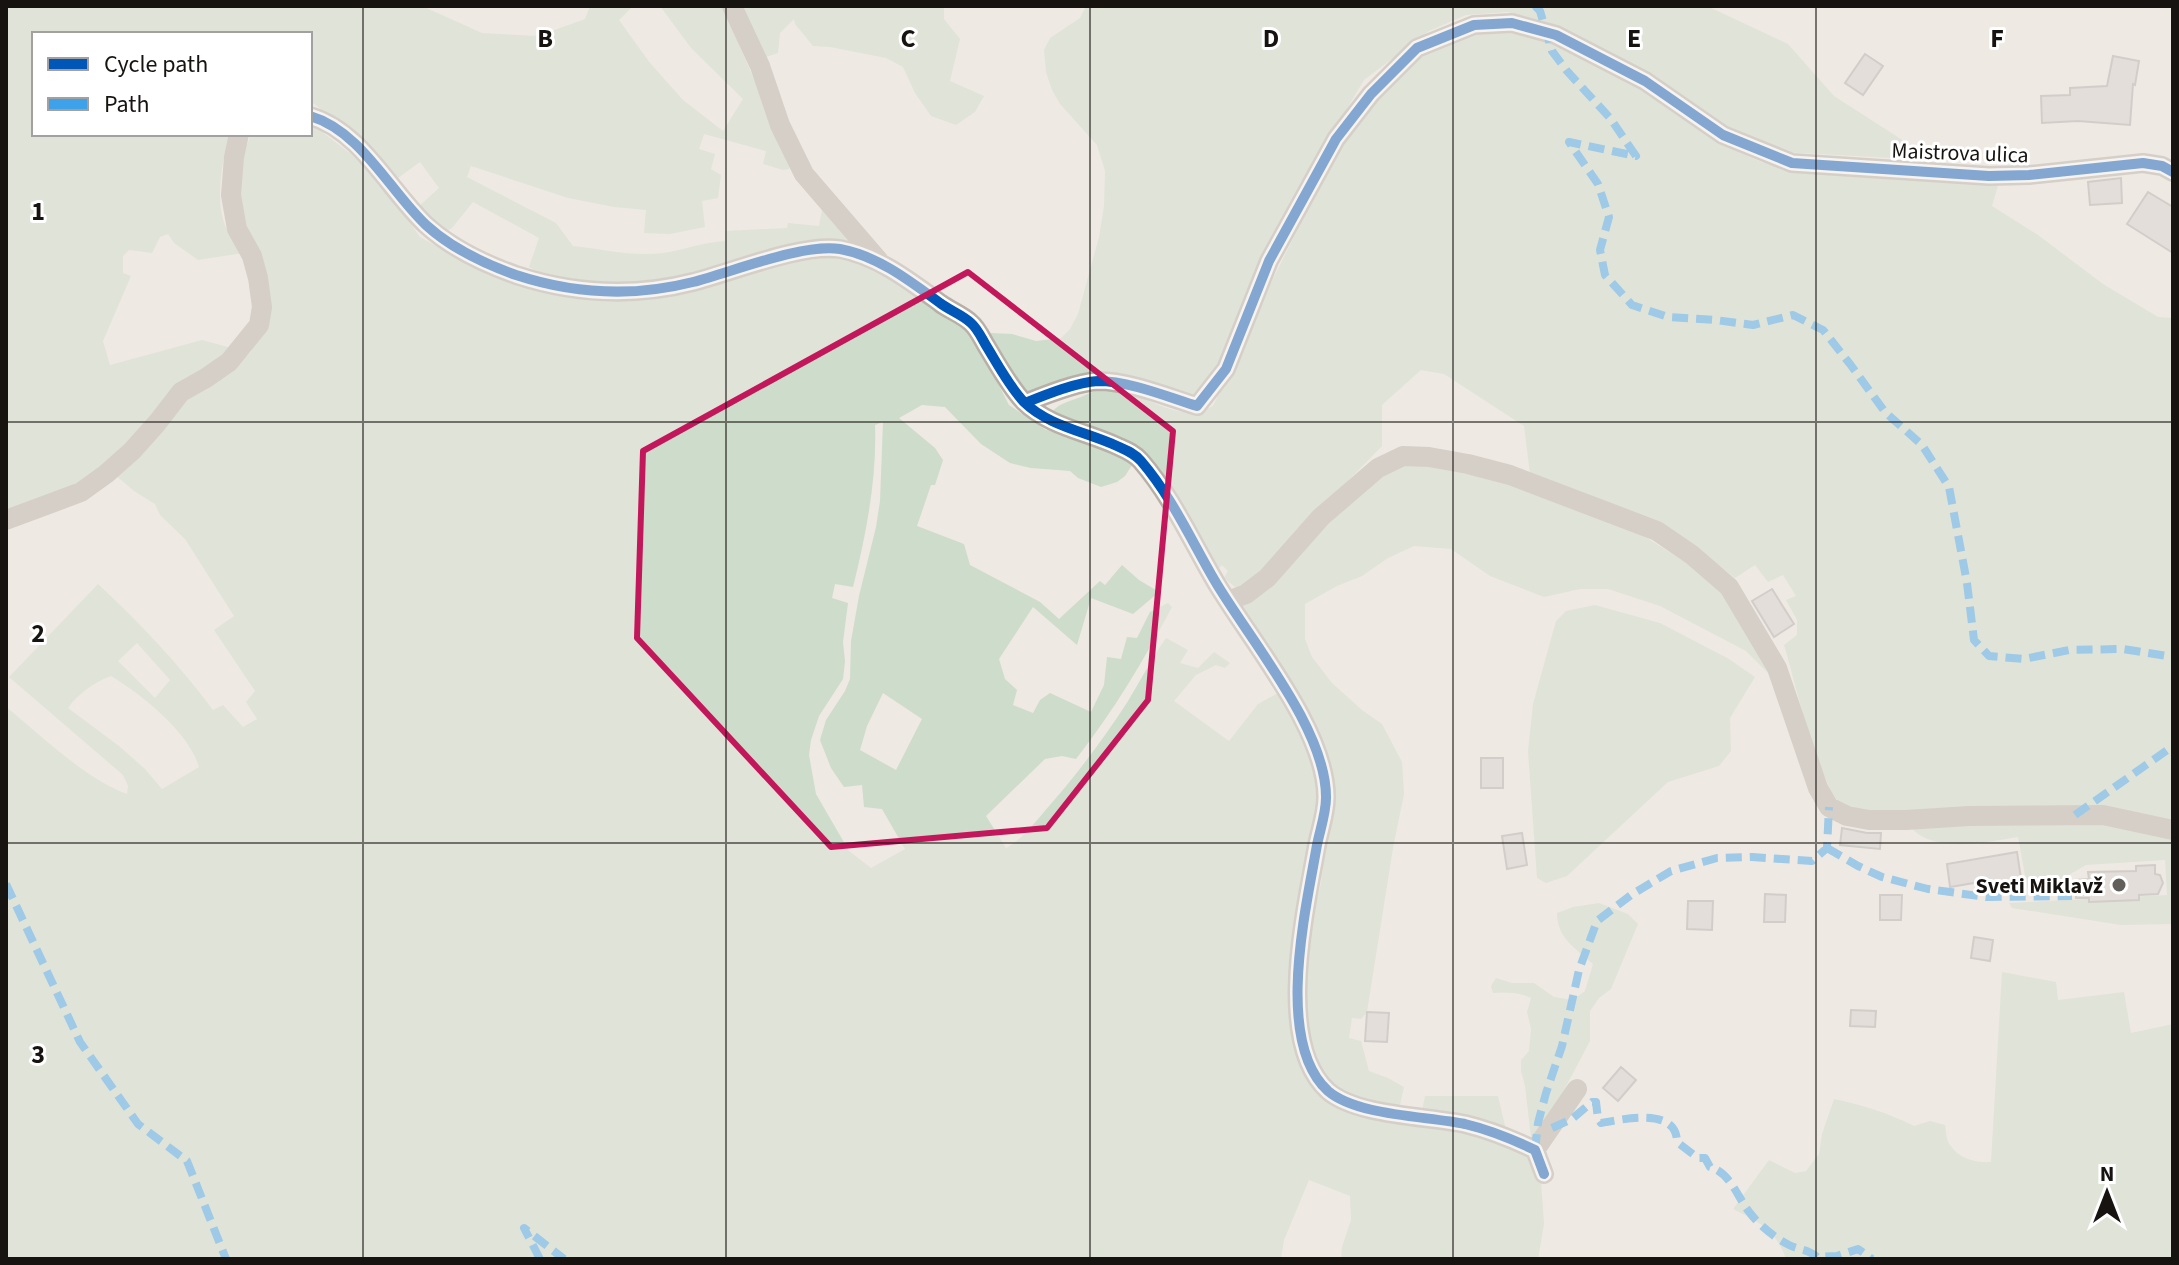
<svg xmlns="http://www.w3.org/2000/svg" width="2179" height="1265" font-family="'Source Sans 3',sans-serif">
<rect width="100%" height="100%" fill="#eee9e3"/>
<path fill="#cedccb" fill-rule="evenodd" d="M 6,6 L 422,6 L 482,33 L 538,36 L 585,19 L 590,6 L 633,6 L 619,20 L 650,63 L 683,100 L 723,131 L 743,99 L 691,48 L 660,6 L 723,6 L 790,165 L 789,169 L 783,170 L 763,164 L 766,151 L 704,134 L 699,149 L 715,154 L 711,169 L 721,175 L 718,198 L 702,201 L 705,227 L 670,234 L 644,233 L 646,210 L 614,207 L 568,198 L 471,166 L 467,177 L 556,223 L 573,246 C 603,249 633,257 663,253 C 684,250 703,242 725,241 L 725,231 L 787,228 L 788,223 L 819,226 L 823,204 L 860,245 L 712,272 L 601,286 L 541,273 L 529,267 L 539,238 L 473,202 L 452,228 L 445,232 L 418,207 L 439,188 L 420,162 L 398,178 L 365,141 L 310,101 L 310,34 L 34,34 L 34,134 L 230,134 C 222,158 215,201 225,225 C 229,235 237,244 243,253 L 198,260 L 174,243 L 168,234 L 160,237 L 152,253 L 129,250 L 123,256 L 123,273 L 131,276 L 103,341 L 110,365 L 202,340 L 235,349 L 151,421 L 88,481 L 6,515 Z
M 741,6 L 944,6 L 944,19 L 960,39 L 950,81 L 984,96 L 975,112 L 956,125 L 931,116 L 915,93 L 903,67 L 886,58 L 830,47 L 813,46 L 795,24 L 794,19 L 780,33 L 778,53 L 763,58 Z
M 1084,6 L 1707,6 L 1788,44 L 1834,96 L 1907,143 L 1911,159 L 1782,152 L 1744,140 L 1546,24 L 1508,12 L 1466,15 L 1429,31 L 1364,80 L 1323,149 L 1211,379 L 1193,397 L 1148,382 L 1021,394 L 990,333 L 1012,334 L 1036,341 L 1061,338 L 1070,329 L 1078,314 L 1099,237 L 1104,206 L 1105,171 L 1097,145 L 1060,104 L 1052,90 L 1046,72 L 1044,50 L 1050,38 L 1080,18 L 1085,8 Z
M 1485,29 L 1547,39 L 1619,76 L 1737,151 L 1761,162 L 1791,168 L 1999,182 L 1992,206 L 2038,235 L 2103,284 L 2158,317 L 2173,318 L 2173,822 L 1877,818 C 1867,815 1855,813 1846,809 C 1820,794 1794,677 1784,645 L 1797,635 L 1797,620 L 1786,600 L 1796,596 L 1783,575 L 1768,582 L 1755,565 L 1735,578 C 1675,528 1601,503 1530,474 L 1524,426 L 1444,374 L 1421,370 L 1382,405 L 1382,446 L 1245,587 L 1235,587 L 1224,578 L 1228,571 L 1222,565 L 1218,569 L 1143,451 L 1051,413 C 1058,404 1067,402 1078,398 C 1086,395 1098,388 1107,389 C 1146,391 1176,426 1213,406 L 1268,289 L 1328,168 L 1382,89 L 1435,45 Z
M 310,123 L 351,154 L 381,182 L 420,237 L 452,255 L 559,293 L 751,269 L 842,255 L 907,287 L 973,335 L 1009,405 L 1046,430 L 1077,438 L 1134,462 L 1125,476 L 1117,482 L 1101,487 L 1078,478 L 1070,471 L 1031,468 L 1010,463 L 981,444 L 945,407 L 922,405 L 899,418 L 935,448 L 943,460 L 935,485 L 931,485 L 917,526 L 964,544 L 970,565 L 1040,602 L 1059,619 L 1100,581 L 1105,585 L 1122,565 L 1139,580 L 1159,592 L 1133,614 L 1091,598 L 1077,645 L 1033,607 L 999,659 L 1005,679 L 1017,690 L 1013,705 L 1033,713 L 1040,700 L 1050,693 L 1091,712 L 1104,685 L 1107,657 L 1121,659 L 1127,637 L 1137,638 L 1150,612 L 1168,603 L 1172,607 C 1143,662 1114,710 1076,759 L 1062,756 L 1045,759 L 986,816 L 1006,848 C 1024,838 1036,821 1050,805 C 1078,773 1105,737 1128,701 C 1141,680 1152,658 1166,638 L 1188,650 L 1180,663 L 1198,668 L 1214,652 L 1230,663 L 1225,668 L 1216,665 L 1196,675 L 1174,701 L 1229,741 L 1258,704 L 1280,692 L 1300,724 L 1319,786 L 1293,948 L 1311,1082 L 1416,1120 L 1513,1147 L 1533,1162 L 1541,1181 L 1544,1224 L 1538,1259 L 1341,1259 L 1342,1247 L 1351,1220 L 1350,1196 L 1309,1180 L 1284,1240 L 1281,1259 L 6,1259 L 6,707 C 42,736 84,778 127,794 L 128,786 L 123,775 L 9,677 L 98,584 C 140,623 179,664 213,710 L 223,705 L 243,727 L 257,719 L 246,702 L 255,691 L 214,630 L 234,616 L 185,539 L 160,515 L 155,504 L 134,491 L 114,474 L 193,389 L 223,373 L 250,353 L 266,322 L 251,240 L 239,203 L 239,166 L 251,134 L 310,134 ZM 883,422 L 880,501 L 876,527 L 859,596 L 851,641 L 850,679 L 845,691 L 826,720 L 820,740 L 831,768 L 844,787 L 862,785 L 864,807 L 882,809 L 905,849 L 871,868 L 849,851 L 816,794 L 809,755 L 811,740 L 819,716 L 843,679 L 845,661 L 843,642 L 848,603 L 832,598 L 835,584 L 853,587 C 866,535 877,479 875,425 ZM 137,643 L 170,680 L 155,698 L 118,661 ZM 111,676 C 141,694 189,732 199,767 L 162,789 L 145,769 L 119,746 L 68,708 C 79,693 93,683 111,676 ZM 883,693 L 922,719 L 896,770 L 860,750 L 867,726 Z
M 1413,458 L 1529,489 L 1639,533 L 1714,580 L 1776,681 L 1746,651 L 1660,606 L 1608,589 L 1580,589 L 1544,597 L 1490,576 L 1451,549 L 1414,546 L 1388,558 L 1362,576 L 1337,586 L 1305,604 L 1305,639 L 1312,657 L 1332,683 L 1362,710 L 1382,724 L 1402,762 L 1404,794 L 1393,848 L 1367,1012 L 1361,1019 L 1352,1018 L 1349,1038 L 1361,1041 L 1369,1071 L 1388,1078 L 1404,1087 L 1399,1109 L 1327,1086 L 1300,1006 L 1312,919 L 1321,883 L 1332,788 L 1242,610 L 1244,603 L 1362,487 Z
M 1595,605 L 1660,623 L 1729,659 L 1755,677 L 1730,718 L 1731,751 L 1719,766 L 1668,782 L 1567,876 L 1546,883 L 1537,878 L 1528,751 L 1533,704 L 1556,621 L 1566,611 Z
M 2074,818 L 2173,835 L 2173,924 L 2121,925 L 2012,908 L 2009,903 L 2167,895 L 2165,860 L 2086,865 L 2039,892 L 2028,891 L 2018,837 C 1987,842 1931,855 1909,825 Z
M 1599,903 L 1628,914 L 1638,924 L 1611,989 L 1599,998 L 1590,1011 L 1590,1041 L 1543,1130 L 1531,1137 L 1525,1086 L 1521,1071 L 1521,1060 L 1529,1051 L 1531,1029 L 1527,1012 L 1531,998 C 1519,992 1506,992 1493,993 L 1491,986 L 1496,978 L 1512,983 L 1534,983 L 1554,997 L 1573,1000 L 1585,991 L 1593,964 C 1575,948 1557,938 1557,913 L 1573,907 Z
M 2002,972 L 2056,982 L 2058,1000 L 2124,992 L 2131,1033 L 2173,1024 L 2173,1259 L 1786,1259 C 1776,1230 1759,1222 1733,1209 L 1769,1160 L 1795,1173 L 1806,1171 L 1819,1154 L 1822,1134 L 1834,1099 C 1863,1105 1888,1113 1914,1126 L 1930,1121 L 1945,1125 C 1946,1131 1946,1140 1950,1145 C 1959,1159 1976,1163 1991,1162 Z
M 1425,1096 L 1498,1096 L 1506,1130 L 1422,1111 Z"/>
<path fill="#d4d0cc" stroke="#b0aca8" stroke-width="2" d="M 1865,54 L 1883,66 L 1863,95 L 1845,83 Z
M 2113,56 L 2139,61 L 2135,85 L 2133,84 L 2130,125 L 2078,121 L 2042,123 L 2041,96 L 2070,95 L 2070,88 L 2107,86 Z
M 2121,178 L 2122,203 L 2090,205 L 2088,182 Z
M 2148,192 L 2173,207 L 2173,253 L 2127,224 Z
M 1772,589 L 1794,624 L 1774,637 L 1752,601 Z
M 1481,758 L 1503,758 L 1503,788 L 1481,788 Z
M 1842,828 L 1867,833 L 1881,833 L 1880,849 L 1840,845 Z
M 1522,833 L 1527,865 L 1507,869 L 1502,836 Z
M 2017,852 L 2022,885 L 1981,890 L 1980,882 L 1950,887 L 1947,864 Z
M 2155,865 L 2155,874 L 2160,875 L 2163,883 L 2158,894 L 2139,895 L 2139,900 L 2089,902 L 2089,898 L 2076,898 L 2076,880 L 2089,879 L 2088,872 L 2136,871 L 2136,866 Z
M 1765,894 L 1786,895 L 1785,922 L 1764,922 Z
M 1880,895 L 1902,895 L 1901,920 L 1880,920 Z
M 1688,901 L 1713,901 L 1712,930 L 1687,929 Z
M 1974,937 L 1993,940 L 1990,961 L 1971,958 Z
M 1851,1010 L 1876,1011 L 1875,1027 L 1850,1026 Z
M 1367,1012 L 1389,1013 L 1387,1042 L 1365,1041 Z
M 1621,1067 L 1636,1080 L 1618,1101 L 1603,1088 Z"/>
<g fill="none" stroke-linecap="round" stroke-linejoin="round">
<path stroke="#b8afa6" stroke-width="20" d="M 732,6 L 760,66 L 780,125 L 804,174 L 879,261
M 310,116 C 361,131 389,190 426,225 C 450,247 485,264 516,275 C 574,294 634,297 693,282 C 732,272 803,243 840,249 C 878,256 910,281 940,303 C 949,310 963,315 971,323 C 978,329 982,339 987,347 C 998,365 1009,386 1024,402 C 1048,426 1087,432 1117,446 C 1126,450 1134,453 1141,461 C 1172,497 1191,540 1215,581 C 1249,639 1327,730 1326,798 C 1326,813 1320,830 1317,845 C 1306,908 1274,1042 1328,1091 C 1357,1116 1427,1116 1465,1124 C 1490,1130 1512,1139 1535,1150 L 1544,1174
M 1025,403 C 1045,395 1077,382 1098,381 C 1129,381 1168,397 1197,406 L 1226,369 L 1269,261 L 1336,139 L 1371,94 L 1417,48 L 1474,25 L 1512,23 L 1556,35 L 1645,81 L 1723,135 L 1792,163 L 1989,176 L 2029,175 L 2143,163 L 2162,166 L 2173,172
M 6,520 L 81,492 L 106,474 L 132,451 L 157,423 L 181,392 L 206,378 L 229,362 L 259,325 L 262,307 L 258,278 L 252,256 L 237,229 L 231,195 L 234,157 L 239,134
M 1228,601 L 1246,594 L 1267,578 L 1321,517 L 1378,468 L 1403,456 L 1429,457 L 1468,464 L 1510,475 L 1657,531 L 1692,555 L 1729,587 L 1777,668 L 1818,788 L 1829,807 L 1847,816 L 1869,820 L 1906,820 L 1969,816 L 2103,815 L 2173,830
M 1535,1150 L 1577,1089"/>
<path stroke="#3da2ea" stroke-width="8" stroke-dasharray="16 8" stroke-linecap="butt" d="M 1535,6 L 1540,11 L 1552,51 L 1567,71 L 1610,118 L 1636,156 L 1569,142 L 1598,184 L 1609,217 L 1600,250 L 1605,275 L 1632,305 L 1668,317 L 1715,320 L 1753,325 L 1793,315 L 1823,330 L 1850,364 L 1885,412 L 1922,445 L 1949,487 L 1967,583 L 1974,640 L 1989,656 L 2024,659 L 2069,650 L 2123,649 L 2173,657
M 2075,815 L 2173,746
M 1827,848 L 1858,866 L 1882,877 L 1928,889 L 1986,897 L 2072,896
M 6,884 L 80,1042 L 138,1124 L 187,1161 L 226,1259
M 1552,1128 L 1572,1119 L 1592,1102 L 1596,1102 L 1598,1119 L 1601,1123 C 1624,1119 1677,1107 1677,1142 L 1698,1158 L 1705,1158 L 1710,1167 C 1731,1173 1737,1197 1750,1213 C 1759,1225 1775,1238 1789,1245 C 1799,1250 1808,1249 1817,1257 L 1837,1256 L 1858,1249 L 1872,1259
M 1535,1150 L 1538,1123 L 1546,1093 L 1562,1046 L 1579,970 L 1597,921 L 1631,895 L 1671,871 L 1717,858 L 1752,857 L 1812,861 L 1827,848 L 1829,807
M 540,1259 L 524,1228 L 564,1259"/>
<g stroke="#fff" stroke-width="15">
<path id="cycleway" d="M 310,116 C 361,131 389,190 426,225 C 450,247 485,264 516,275 C 574,294 634,297 693,282 C 732,272 803,243 840,249 C 878,256 910,281 940,303 C 949,310 963,315 971,323 C 978,329 982,339 987,347 C 998,365 1009,386 1024,402 C 1048,426 1087,432 1117,446 C 1126,450 1134,453 1141,461 C 1172,497 1191,540 1215,581 C 1249,639 1327,730 1326,798 C 1326,813 1320,830 1317,845 C 1306,908 1274,1042 1328,1091 C 1357,1116 1427,1116 1465,1124 C 1490,1130 1512,1139 1535,1150 L 1544,1174
M 1025,403 C 1045,395 1077,382 1098,381 C 1129,381 1168,397 1197,406 L 1226,369 L 1269,261 L 1336,139 L 1371,94 L 1417,48 L 1474,25 L 1512,23 L 1556,35 L 1645,81 L 1723,135 L 1792,163 L 1989,176 L 2029,175 L 2143,163 L 2162,166 L 2173,172"/>
</g>
<use href="#cycleway" stroke="#0057b8" stroke-width="10"/>
</g>
<path d="M0 0H2179V1265H0ZM 968,272 L 1173,431 L 1148,700 L 1047,828 L 831,847 L 637,638 L 643,451 Z" fill="#eee9e3" fill-opacity=".55" fill-rule="evenodd"/>
<path fill="none" stroke="#c2185b" stroke-width="6" stroke-linejoin="round" d="M 968,272 L 1173,431 L 1148,700 L 1047,828 L 831,847 L 637,638 L 643,451 Z"/>
<path fill="none" stroke="#161310" stroke-width="2" stroke-opacity="0.55" d="M 363,6 L 363,1259M 726,6 L 726,1259M 1090,6 L 1090,1259M 1453,6 L 1453,1259M 1816,6 L 1816,1259M 6,422 L 2173,422M 6,843 L 2173,843"/>
<circle fill="#625e5a" stroke="#fff" stroke-width="3" cx="2119" cy="885" r="8"/>
<g text-anchor="middle" stroke-width="6" stroke-linejoin="round" paint-order="stroke">
<g font-size="22" fill="#161310" stroke="#fff">
<text transform="translate(1960 152) rotate(2)" y="8">Maistrova ulica</text>
</g>
<g font-size="22" font-weight="bold" fill="#161310" stroke="#fff" text-anchor="end">
<text x="2103" y="893">Sveti Miklavž</text>
</g>
</g>
<g font-size="26" text-anchor="middle" font-weight="bold" fill="#161310" stroke="#fff" stroke-width="6" stroke-linejoin="round" paint-order="stroke">
<text x="545" y="47">B</text>
<text x="908" y="47">C</text>
<text x="1271" y="47">D</text>
<text x="1634" y="47">E</text>
<text x="1997" y="47">F</text>
<text x="38" y="220">1</text>
<text x="38" y="642">2</text>
<text x="38" y="1063">3</text>
</g>
<rect width="2179" height="1265" fill="none" stroke="#161310" stroke-width="16"/>
<rect x="32" y="32" width="280" height="104" fill="#ffffff" stroke="#a2a19f" stroke-width="2"/>
<rect x="48" y="58" width="40" height="12" fill="#0057b8" stroke="#a2a19f" stroke-width="2"/>
<text x="104" y="72" font-size="24" fill="#161310">Cycle path</text>
<rect x="48" y="98" width="40" height="12" fill="#3da2ea" stroke="#a2a19f" stroke-width="2"/>
<text x="104" y="112" font-size="24" fill="#161310">Path</text>
<g transform="translate(2107 1193)" stroke="#ffffff" stroke-width="6" paint-order="stroke">
<path d="M0-6L14 30L0 20L-14 30Z" fill="#161310"/>
<text y="-12" font-size="22" font-weight="bold" text-anchor="middle" fill="#161310">N</text>
</g>
</svg>
